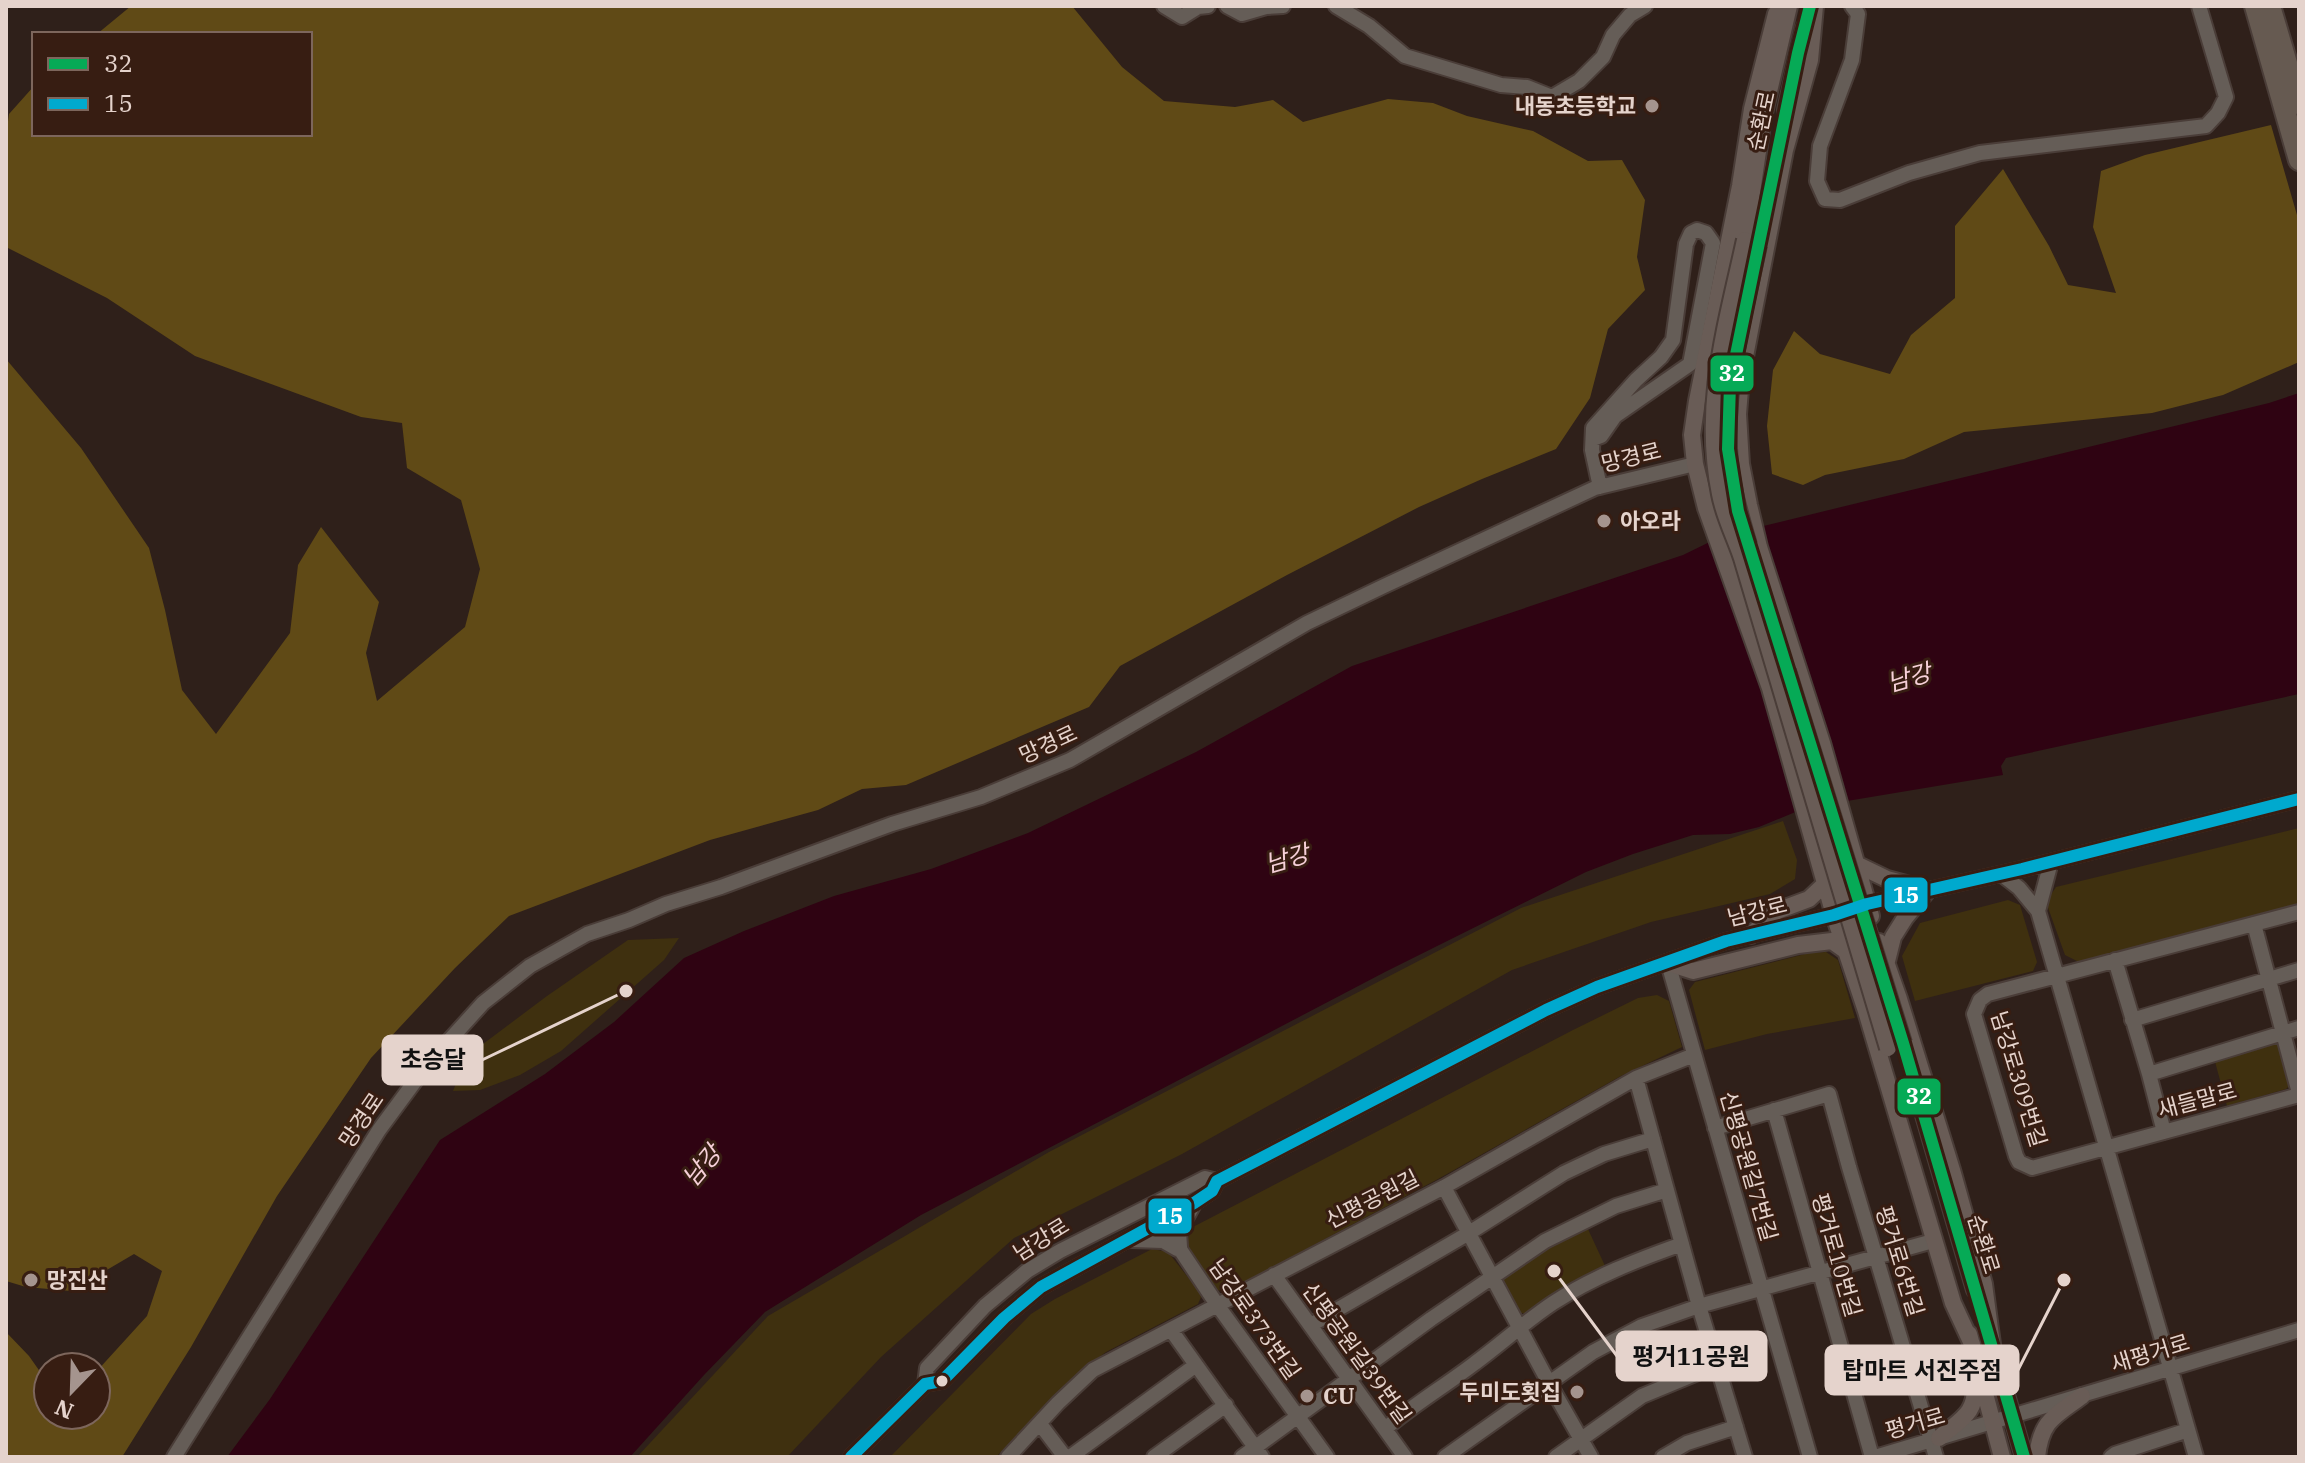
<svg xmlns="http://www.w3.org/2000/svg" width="2305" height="1463" font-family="'IBM Plex Serif','Noto Sans KR',serif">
<rect width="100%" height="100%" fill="#2f201a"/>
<path fill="#3f300f" d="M 1783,821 L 1797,860 L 1795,879 L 1770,894 L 1651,922 L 1512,970 L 1182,1154 L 1014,1238 L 881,1357 L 787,1457 L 637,1457 L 768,1316 L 1049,1152 L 1521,908 Z
M 2299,828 L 2299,905 L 2079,962 L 2065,955 L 2046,902 L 2056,887 Z
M 2008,900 L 2020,905 L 2037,962 L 2033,971 L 1915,1001 L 1902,956 L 1920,923 Z
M 679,938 L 664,960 L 561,1051 L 520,1075 L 480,1090 L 453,1091 L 467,1056 L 547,996 L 628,940 Z
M 1826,952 L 1838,960 L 1855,1018 L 1767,1034 L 1705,1050 L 1689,990 L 1695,982 L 1809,953 Z
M 1657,995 L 1669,1001 L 1682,1047 L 1619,1077 L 1438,1179 L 1227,1291 L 1216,1290 L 1186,1245 L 1191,1228 L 1573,1030 L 1638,998 Z
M 2272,1042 L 2282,1047 L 2293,1082 L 2286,1089 L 2227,1106 L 2214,1058 Z
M 1587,1227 L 1606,1268 L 1528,1314 L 1521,1313 L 1501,1279 L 1504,1273 Z
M 1152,1249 L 1168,1252 L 1198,1290 L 1201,1297 L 1198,1304 L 1106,1352 L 1073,1377 L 996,1457 L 890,1457 L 1031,1314 L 1055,1299 Z"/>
<path fill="#604a16" d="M 131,6 L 1072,6 L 1122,67 L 1164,101 L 1235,107 L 1273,100 L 1303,122 L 1388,99 L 1433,103 L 1467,116 L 1533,131 L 1588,161 L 1622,160 L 1645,200 L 1637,257 L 1645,290 L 1608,329 L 1590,398 L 1556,449 L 1482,479 L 1419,507 L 1287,575 L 1120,666 L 1089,707 L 906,785 L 862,789 L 818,810 L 710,840 L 509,916 L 455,968 L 371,1058 L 277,1196 L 191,1347 L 122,1457 L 6,1457 L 6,1332 L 29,1356 L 48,1383 L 48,1415 L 96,1415 L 96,1372 L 147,1316 L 162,1271 L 134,1254 L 71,1291 L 26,1287 L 6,1281 L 6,359 L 81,448 L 149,548 L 165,610 L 182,690 L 216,734 L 290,633 L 298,565 L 321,527 L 379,602 L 366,653 L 377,701 L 465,627 L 480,569 L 461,500 L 407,468 L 402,423 L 361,417 L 195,356 L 107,298 L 6,247 L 6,136 L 9,114 L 34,86 L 34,134 L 310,134 L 310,34 L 97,34 Z
M 2271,125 L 2299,222 L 2299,362 L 2223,395 L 2152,413 L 1964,432 L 1904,459 L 1825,475 L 1803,485 L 1772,474 L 1767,426 L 1773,370 L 1794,331 L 1820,354 L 1890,374 L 1911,335 L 1955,298 L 1955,226 L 2003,169 L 2049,246 L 2068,285 L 2116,293 L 2093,227 L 2101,171 L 2145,155 Z"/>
<path fill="#2f0312" d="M 2299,393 L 2299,694 L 2006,758 L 2001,766 L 2003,775 L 1805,808 L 1759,827 L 1730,834 L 1693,835 L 1633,854 L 1586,872 L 1385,972 L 921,1215 L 765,1312 L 704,1375 L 630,1457 L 227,1457 L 270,1399 L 440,1140 L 545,1074 L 614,1022 L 684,958 L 744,931 L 834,896 L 931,869 L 1028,833 L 1196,752 L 1352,666 L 1683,555 L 1722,536 L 2269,403 Z"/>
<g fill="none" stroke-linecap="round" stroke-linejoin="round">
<g stroke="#4a3d38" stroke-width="18">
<path id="minor" d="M 1164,6 L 1182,17 L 1198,7 L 1208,6
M 1227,6 L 1242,14 L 1266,7 L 1283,6
M 1336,6 L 1369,26 L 1405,56 L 1501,85 L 1527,87 L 1552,97 L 1579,81 L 1603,57 L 1613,35 L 1630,15 L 1645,6
M 1852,6 L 1858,14 L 1852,60 L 1820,146 L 1817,181 L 1825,199 L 1840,200 L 1909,173 L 1980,153 L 2206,126 L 2218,113 L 2226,97 L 2199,6
M 1593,439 L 1601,436 L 1615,416 L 1690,364 L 1713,243 L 1706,233 L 1697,230 L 1691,233 L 1686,244 L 1673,340 L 1661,357 L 1636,380 L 1593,428 L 1592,450 L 1600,487
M 2001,874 L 2019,888 L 2038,911 L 2196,1457
M 2038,911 L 2051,862
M 2299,912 L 1988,994 L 1980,1000 L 1974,1014 L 2016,1156 L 2019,1162 L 2032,1168 L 2299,1095
M 2254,924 L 2299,1093
M 2115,960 L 2149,1074
M 1668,963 L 1810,1457
M 2132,1020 L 2299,970
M 1636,1078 L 1699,1306 L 1745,1457
M 1774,1110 L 1872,1457
M 1715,1128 L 1829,1094 L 1849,1167 L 1936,1457
M 2164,1132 L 2149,1074 L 2299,1028
M 1444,1187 L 1549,1383 L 1591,1457
M 1157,1215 L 1218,1306 L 1327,1457
M 1132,1240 L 1163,1241 L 1177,1249
M 1180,1247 L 1179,1231 L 1194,1204
M 1274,1275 L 1405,1457
M 1311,1325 L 1469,1233 L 1564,1173 L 1604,1154 L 1653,1139
M 1171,1330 L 1262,1457
M 925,1384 L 927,1368 L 985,1306 L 1027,1271 L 1060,1251 L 1205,1178 L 1217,1181
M 1040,1424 L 1065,1457
M 1385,1429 C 1413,1405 1445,1386 1475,1363 C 1501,1344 1526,1321 1553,1303 C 1593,1277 1637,1260 1682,1244
M 174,1457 L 379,1130 L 427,1065 L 483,1003 L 530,966 L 587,934 L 629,920 L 666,904 L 721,887 L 892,824 L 981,797 L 1070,760 L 1307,623 L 1384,586 L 1595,488 L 1695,464
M 851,1457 L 925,1384 L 942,1381 L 1004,1318 L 1041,1287 L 1194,1203 L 1212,1191 L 1217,1181 L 1546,1010 L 1597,987 L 1726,941 L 1834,915 L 1867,904 L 2022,869 L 2299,799
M 1008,1457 L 1058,1403 L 1093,1370 L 1444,1187 L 1636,1078 L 1694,1055
M 1070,1457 L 1196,1365
M 1154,1457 L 1226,1405
M 1242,1457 L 1431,1319 L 1545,1241 L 1616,1206 L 1667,1190
M 1445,1457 L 1593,1352 L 1642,1326 L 1699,1306 L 1933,1241
M 1556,1457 L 1642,1396 L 1717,1365
M 1663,1457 L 1687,1443 L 1736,1427
M 1875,1457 L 2299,1330
M 2111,1457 L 2115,1454 L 2188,1430"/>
</g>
<g stroke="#4a3d38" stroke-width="20">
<path id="major" d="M 1781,6 L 1776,14 L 1752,109 L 1740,186 L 1697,401 L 1692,435 L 1695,464 L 1706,508 L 1770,688 L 1834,915 L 1866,1011 L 1953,1303 L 1972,1344
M 1815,6 L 1810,60 L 1785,150 L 1741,377 L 1738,414 L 1741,464 L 1749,505 L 1759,547 L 1822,743 L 1871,916
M 1786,110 L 1805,27
M 1745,240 L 1763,117 L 1789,6
M 1858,865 L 1887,879 L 1928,890 L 1905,918 L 1893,937 L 1887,961
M 1751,935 L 1777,911 L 1809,899 L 1826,883
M 1879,942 L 1899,999 L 1952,1170 L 1984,1284 L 1992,1344
M 1668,963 L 1693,971 L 1798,945 L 1832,941 L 1846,951
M 1921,1105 L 1975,1290
M 1969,1334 L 2002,1457
M 1989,1336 L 2024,1457
M 1939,1438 C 1961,1419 1977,1414 1975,1382
M 2037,1457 C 2041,1420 2055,1416 2082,1396"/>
</g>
<g stroke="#4a3d38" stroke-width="24">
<path id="highway" d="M 2255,6 L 2299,160
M 2270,6 L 2299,104"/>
</g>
<use href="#minor" stroke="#655d57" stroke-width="14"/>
<use href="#major" stroke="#695c56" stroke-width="16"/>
<use href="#highway" stroke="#665a51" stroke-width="20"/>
<g stroke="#4a3d38" stroke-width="20" stroke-linecap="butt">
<path id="major-bridge" d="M 1745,240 C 1726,327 1702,405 1720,494 C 1724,516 1735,537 1742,558 L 1888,1048
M 1748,545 C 1739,514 1729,481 1728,448 C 1725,379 1744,311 1758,245
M 1787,671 L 1903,1043"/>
</g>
<use href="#major-bridge" stroke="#695c56" stroke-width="16"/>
<g stroke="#371d12" stroke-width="18">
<path id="bus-1" d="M 1810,6 L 1798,53 L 1730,384 L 1728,449 L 1738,511 L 1903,1043 L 2024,1457"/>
</g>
<g stroke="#371d12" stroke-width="18">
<path id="bus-2" d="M 851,1457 L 925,1384 L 942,1381 L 1004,1318 L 1041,1287 L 1194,1203 L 1212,1191 L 1217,1181 L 1546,1010 L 1597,987 L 1726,941 L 1834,915 L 1867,904 L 2022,869 L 2299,799"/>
</g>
<use href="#bus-1" stroke="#06aa56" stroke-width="12"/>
<use href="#bus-2" stroke="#00a9ce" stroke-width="12"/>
</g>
<g fill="#a5948e" stroke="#371d12" stroke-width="3">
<circle cx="1652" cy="106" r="8"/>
<circle cx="1604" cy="521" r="8"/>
<circle cx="31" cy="1280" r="8"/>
<circle cx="1577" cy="1392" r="8"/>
<circle cx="1307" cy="1396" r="8"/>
</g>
<circle fill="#e5d3cc" stroke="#371d12" stroke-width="3" cx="942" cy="1381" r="7"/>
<g text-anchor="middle" stroke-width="6" stroke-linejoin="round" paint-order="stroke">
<g font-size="22" font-weight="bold" fill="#e5d3cc" stroke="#371d12" text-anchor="start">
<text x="1636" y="114" text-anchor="end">내동초등학교</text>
<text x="1620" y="529">아오라</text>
<text x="47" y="1288">망진산</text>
<text x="1561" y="1400" text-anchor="end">두미도횟집</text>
<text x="1323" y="1404">CU</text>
</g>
<g font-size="22" fill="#e5d3cc" stroke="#371d12">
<text transform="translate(1761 121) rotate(-78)" y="8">순환로</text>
<text transform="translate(1631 457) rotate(-14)" y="8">망경로</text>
<text transform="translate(1048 744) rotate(-25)" y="8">망경로</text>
<text transform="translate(1757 911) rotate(-14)" y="8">남강로</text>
<text transform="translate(2019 1079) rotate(73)" y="8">남강로309번길</text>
<text transform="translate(2197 1100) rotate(-15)" y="8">새들말로</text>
<text transform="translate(361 1120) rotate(-56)" y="8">망경로</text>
<text transform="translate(1749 1166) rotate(74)" y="8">신평공원길7번길</text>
<text transform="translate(1372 1199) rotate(-27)" y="8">신평공원길</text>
<text transform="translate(1041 1239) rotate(-32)" y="8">남강로</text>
<text transform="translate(1984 1244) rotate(73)" y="8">순환로</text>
<text transform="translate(1837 1255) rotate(74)" y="8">평거로10번길</text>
<text transform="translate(1900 1261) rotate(73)" y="8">평거로6번길</text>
<text transform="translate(1255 1319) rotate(55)" y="8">남강로373번길</text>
<text transform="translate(1357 1353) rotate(54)" y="8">신평공원길39번길</text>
<text transform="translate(2150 1353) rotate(-17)" y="8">새평거로</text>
<text transform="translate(1915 1423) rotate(-16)" y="8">평거로</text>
</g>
<g font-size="24" font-style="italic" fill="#f6d0d8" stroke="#371d12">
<text transform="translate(1909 678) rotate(-16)" y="8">남강</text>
<text transform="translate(1287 859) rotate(-16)" y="8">남강</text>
<text transform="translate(702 1166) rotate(-50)" y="8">남강</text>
</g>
</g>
<path fill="none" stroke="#e5d3cc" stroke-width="3" d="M626 991L482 1060M1554 1271L1617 1356M2064 1280L2018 1370"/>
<g fill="#e5d3cc" stroke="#371d12" stroke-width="3">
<circle cx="626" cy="991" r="8"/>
<circle cx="1554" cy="1271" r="8"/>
<circle cx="2064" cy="1280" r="8"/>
</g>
<g fill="#e5d3cc" stroke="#e5d3cc" stroke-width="3">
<rect x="383" y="1036" width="99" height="48" rx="8"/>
<rect x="1617" y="1332" width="149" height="48" rx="8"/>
<rect x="1826" y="1346" width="192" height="48" rx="8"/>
</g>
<g font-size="24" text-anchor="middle" font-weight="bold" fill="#111">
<text x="433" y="1068">초승달</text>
<text x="1691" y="1365">평거11공원</text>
<text x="1922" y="1379">탑마트 서진주점</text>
</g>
<g stroke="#371d12" stroke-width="3">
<rect x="1709" y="354" width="46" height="39" rx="8" fill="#06aa56"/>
<rect x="1883" y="876" width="46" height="38" rx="8" fill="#00a9ce"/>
<rect x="1896" y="1077" width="46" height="39" rx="8" fill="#06aa56"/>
<rect x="1147" y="1197" width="46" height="38" rx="8" fill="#00a9ce"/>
</g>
<g font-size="22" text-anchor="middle" font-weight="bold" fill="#fff">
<text x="1732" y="381">32</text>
<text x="1906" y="903">15</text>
<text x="1919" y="1104">32</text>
<text x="1170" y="1224">15</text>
</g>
<rect width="2305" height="1463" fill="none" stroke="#e5d3cc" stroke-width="16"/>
<rect x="32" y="32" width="280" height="104" fill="#371d12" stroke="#7d665c" stroke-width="2"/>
<rect x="48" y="58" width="40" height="12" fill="#06aa56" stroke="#7d665c" stroke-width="2"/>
<text x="104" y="72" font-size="24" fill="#e5d3cc">32</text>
<rect x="48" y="98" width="40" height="12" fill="#00a9ce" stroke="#7d665c" stroke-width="2"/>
<text x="104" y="112" font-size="24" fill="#e5d3cc">15</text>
<g transform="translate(72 1391) rotate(203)"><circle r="38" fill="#371d12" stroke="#7d665c" stroke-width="2"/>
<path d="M0-6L14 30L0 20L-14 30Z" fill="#a5948e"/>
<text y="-12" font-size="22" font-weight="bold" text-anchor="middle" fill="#e5d3cc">N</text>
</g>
</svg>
